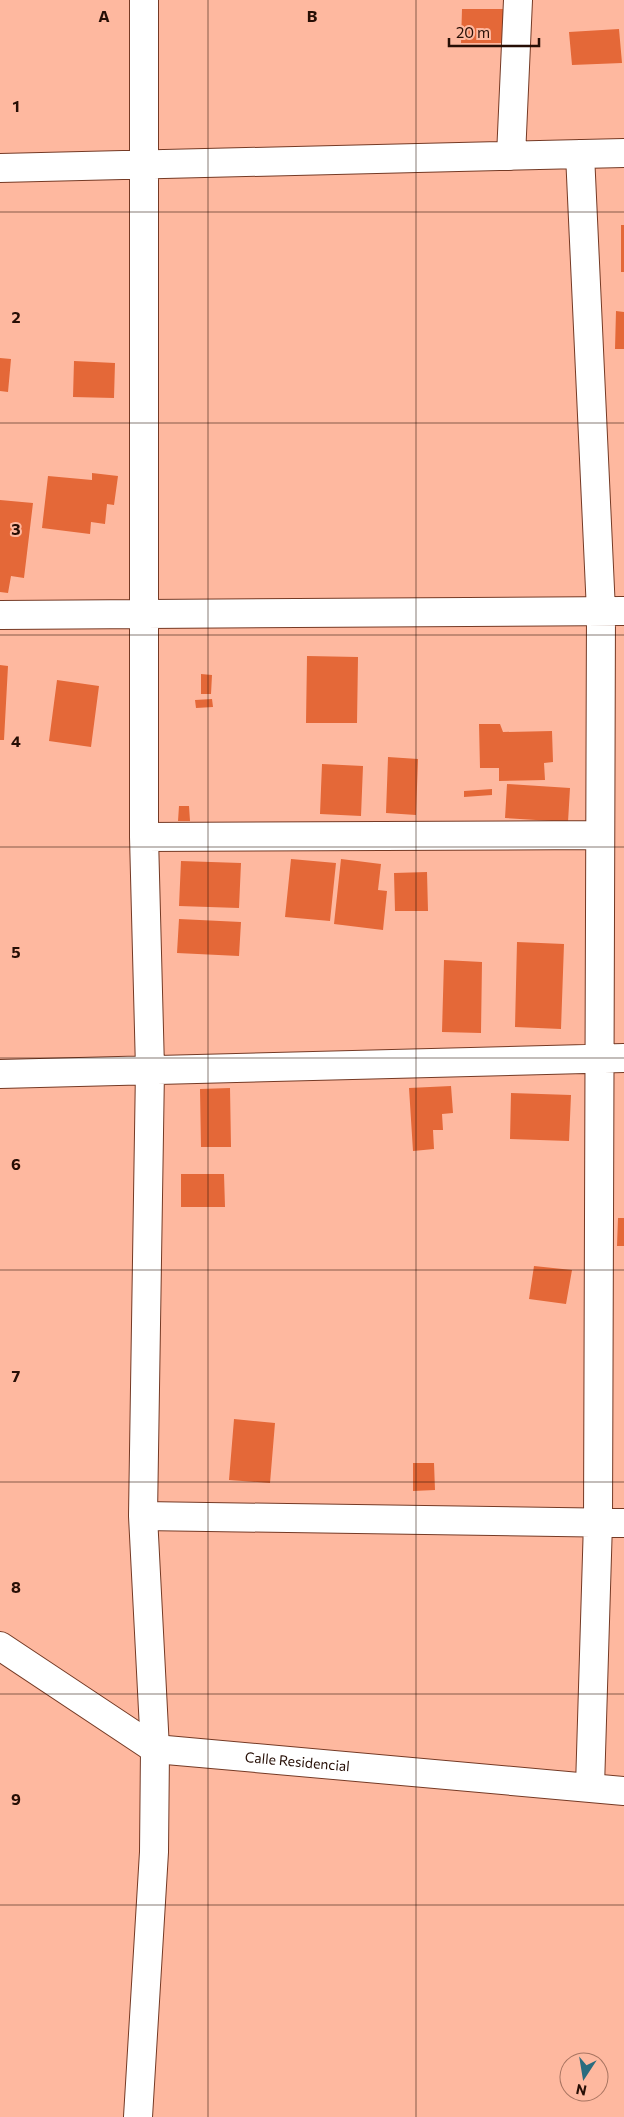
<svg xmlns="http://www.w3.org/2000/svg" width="624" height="2117" font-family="Commissioner,sans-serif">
<rect width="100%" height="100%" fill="#feb89f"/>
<path fill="#e46838" d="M 462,9 L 504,9 L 504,43 L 461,43 Z
M 619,29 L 622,63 L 572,65 L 569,32 Z
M 621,225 L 624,225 L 624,272 L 621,272 Z
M 616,311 L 624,312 L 624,349 L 615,349 Z
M 0,358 L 11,359 L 8,392 L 0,391 Z
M 74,361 L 115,363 L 114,398 L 73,397 Z
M 92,473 L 118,476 L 114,505 L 107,504 L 105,524 L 91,522 L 90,534 L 42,528 L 48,476 L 92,480 Z
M 0,500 L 33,503 L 24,578 L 11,576 L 8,593 L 0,592 Z
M 307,656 L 358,657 L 357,723 L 306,723 Z
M 0,665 L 8,666 L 4,740 L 0,740 Z
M 201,674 L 212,675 L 211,694 L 201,694 Z
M 57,680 L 99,686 L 91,747 L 49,741 Z
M 212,699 L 213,707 L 196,708 L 195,700 Z
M 479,724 L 500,724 L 503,732 L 552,731 L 553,762 L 544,763 L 545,780 L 499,781 L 499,768 L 480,768 Z
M 388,757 L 418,759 L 416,815 L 386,813 Z
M 322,764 L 363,766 L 361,816 L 320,814 Z
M 507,784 L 570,788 L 568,822 L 505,818 Z
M 492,789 L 492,795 L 464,797 L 464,791 Z
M 179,806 L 189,806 L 190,821 L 178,821 Z
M 291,859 L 336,863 L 330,921 L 285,917 Z
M 341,859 L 381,864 L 378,890 L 387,891 L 383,930 L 334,924 Z
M 181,861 L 241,863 L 239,908 L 179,906 Z
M 427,872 L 428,911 L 395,911 L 394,873 Z
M 179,919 L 241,922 L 239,956 L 177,953 Z
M 517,942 L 564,944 L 561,1029 L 515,1027 Z
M 444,960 L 482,962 L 481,1033 L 442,1032 Z
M 451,1086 L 453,1113 L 442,1114 L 443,1130 L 433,1130 L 434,1149 L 413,1151 L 409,1088 Z
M 230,1088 L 231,1147 L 201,1147 L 200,1089 Z
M 511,1093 L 571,1095 L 569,1141 L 510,1139 Z
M 181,1174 L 224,1174 L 225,1207 L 181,1207 Z
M 618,1218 L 624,1218 L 624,1246 L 617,1246 Z
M 534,1266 L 572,1270 L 566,1304 L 529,1299 Z
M 234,1419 L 275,1423 L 270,1483 L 229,1480 Z
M 413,1463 L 434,1463 L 435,1490 L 413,1491 Z"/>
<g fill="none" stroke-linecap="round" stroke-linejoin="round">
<g stroke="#753a25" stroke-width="30">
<path id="minor" d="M 580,154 L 601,611 L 598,1522 L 590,1787
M 511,156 L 518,0
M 0,168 L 624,153
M 0,615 L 624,611
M 144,837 L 600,835
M 0,1074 L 624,1058
M 143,1516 L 624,1523
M 138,2117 L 154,1852 L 155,1749 L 143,1516 L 150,1069 L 144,837 L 144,0"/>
</g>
<g stroke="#753a25" stroke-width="30">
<g id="major">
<path id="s1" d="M 0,1646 L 155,1749 L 624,1791"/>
</g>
</g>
<use href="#minor" stroke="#fff" stroke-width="28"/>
<use href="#major" stroke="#fff" stroke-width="28"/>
</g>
<path fill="none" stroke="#260e05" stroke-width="1" stroke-opacity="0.55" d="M 208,0 L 208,2117M 416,0 L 416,2117M 0,212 L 624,212M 0,423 L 624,423M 0,635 L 624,635M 0,847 L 624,847M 0,1058 L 624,1058M 0,1270 L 624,1270M 0,1482 L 624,1482M 0,1694 L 624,1694M 0,1905 L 624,1905"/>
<g text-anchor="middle" stroke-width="4" stroke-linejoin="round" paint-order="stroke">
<g font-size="14" fill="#260e05" stroke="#feb89f">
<text dy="5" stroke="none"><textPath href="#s1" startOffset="329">Calle Residencial</textPath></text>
</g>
</g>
<g font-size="16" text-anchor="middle" font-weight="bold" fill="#260e05" stroke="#feb89f" stroke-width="4" stroke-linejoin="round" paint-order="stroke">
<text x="104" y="22">A</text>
<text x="312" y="22">B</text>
<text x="16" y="112">1</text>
<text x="16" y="323">2</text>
<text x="16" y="535">3</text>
<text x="16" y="747">4</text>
<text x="16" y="958">5</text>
<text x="16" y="1170">6</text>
<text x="16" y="1382">7</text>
<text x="16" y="1593">8</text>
<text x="16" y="1805">9</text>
</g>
<g transform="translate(584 2077) rotate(192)"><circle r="24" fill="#feb89f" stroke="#a87461"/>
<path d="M0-4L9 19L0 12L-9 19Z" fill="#2a6c7f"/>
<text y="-8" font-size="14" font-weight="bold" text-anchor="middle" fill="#260e05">N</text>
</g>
<path d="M449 38v8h90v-8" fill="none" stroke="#260e05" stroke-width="2.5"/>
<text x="456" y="38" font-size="15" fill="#260e05" stroke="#feb89f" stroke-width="4" paint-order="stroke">20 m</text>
</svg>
